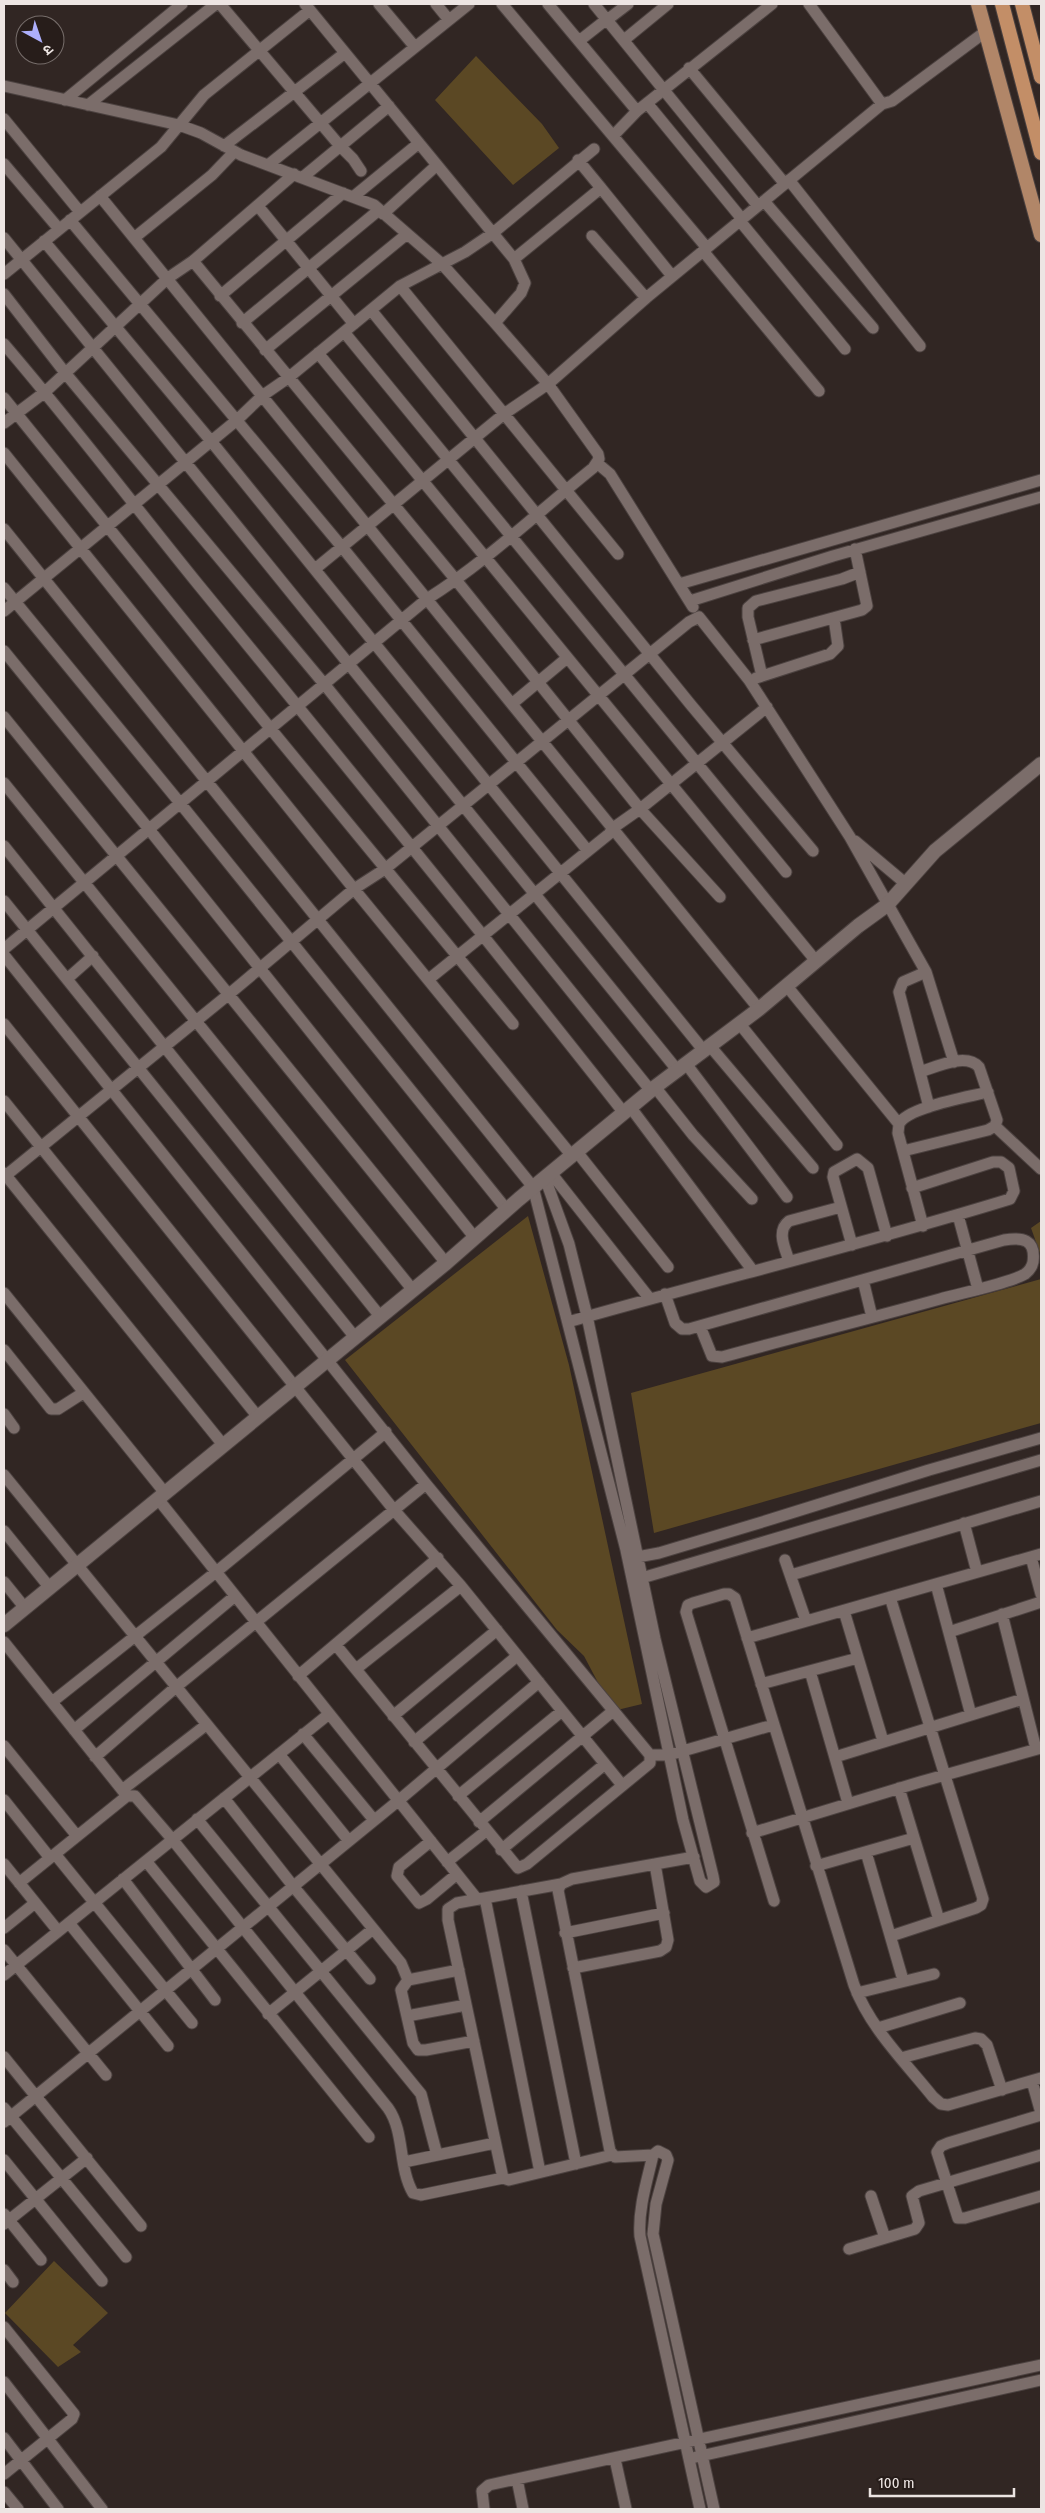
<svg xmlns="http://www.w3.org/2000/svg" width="1045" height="2513" font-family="'Fira Sans Condensed','Noto Sans Devanagari',sans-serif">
<rect width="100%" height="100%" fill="#312623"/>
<path fill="#5b4824" d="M 476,56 L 542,124 L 559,148 L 513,185 L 435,100 Z
M 528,1216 L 569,1365 L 642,1704 L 613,1711 L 584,1656 L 557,1630 L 345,1360 Z
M 1041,1221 L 1041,1256 L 1031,1228 Z
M 1041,1279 L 1041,1423 L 654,1533 L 631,1393 Z
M 54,2261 L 108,2313 L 73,2345 L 81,2352 L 58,2367 L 5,2313 Z"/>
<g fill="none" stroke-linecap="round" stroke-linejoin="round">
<g stroke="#4c4240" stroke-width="13">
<path id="minor" d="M 220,4 L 340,146 L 353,159 L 361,171
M 305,4 L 514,259 L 601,188 L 672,276
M 379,4 L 415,47
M 436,4 L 449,20
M 502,4 L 707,248
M 548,4 L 637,111
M 594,4 L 758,206
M 809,4 L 882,104
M 607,20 L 628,4
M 624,40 L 668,4
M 579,41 L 607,19
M 689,68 L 785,184
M 4,86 L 179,125 L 201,133 L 241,155 L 374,205 L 442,264 L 495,323 L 548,384 L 598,454 L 599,459 L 593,468 C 538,512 486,562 427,599 L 4,949
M 65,100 L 182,4
M 647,103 L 742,219
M 88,105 L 216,4
M 4,119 L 80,212
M 613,136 L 637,111 L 772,4
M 224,146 L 345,53
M 578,160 L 601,188
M 4,164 L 59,229
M 268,165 L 469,4
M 303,177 L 389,106
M 789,180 L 920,346
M 100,196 L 759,1009
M 353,197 L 419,143
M 764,201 L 873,328
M 258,206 L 354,324
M 383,214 L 437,165
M 70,220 L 342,547 L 588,851
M 740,221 L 845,349
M 592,236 L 646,298
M 4,238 L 678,1071
M 134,238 L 212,175 L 234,152
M 44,241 L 211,441 L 704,1051
M 703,251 L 819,391
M 193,261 L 456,580 L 640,809 L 720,897
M 4,274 L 161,147 L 204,95 L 310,10
M 400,286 L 618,554
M 4,294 L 66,374 L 325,685 L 651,1091
M 220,296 L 343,193
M 371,310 L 691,705 L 813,851
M 242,323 L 379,210
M 495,323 L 521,293 L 525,283 L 514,259
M 344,332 L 786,872
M 4,344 C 71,422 133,504 197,583 C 341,759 484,935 624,1113
M 265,350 L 407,234
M 318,353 L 816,961
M 4,398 L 270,728 L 513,1024
M 4,423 L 45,392 L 168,278 L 193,261 L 294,174
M 4,453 L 354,889 L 572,1156
M 597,463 L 610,474 L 693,607
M 4,529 L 533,1187 L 626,1550 L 683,1820 L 700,1881 L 706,1887 L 714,1882 L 713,1876 L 655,1639 L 587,1316 L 569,1244 L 545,1178
M 315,569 L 504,414 L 548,384 L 646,298 L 882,104 L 892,101 L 985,32
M 679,584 L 1041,480
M 4,588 L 180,803 L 507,1210
M 690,601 L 833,556 L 1041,497
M 4,611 L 237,420 L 262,396 L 288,378 L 400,286 L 465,252 L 493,233 L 594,149
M 753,640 L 862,610 L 867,606 L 855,549
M 4,651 L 148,828 L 475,1238
M 762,676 L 748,617 L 748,608 L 756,601 L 842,579 L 860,572
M 756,678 L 830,654 L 838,646 L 834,618
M 513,703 L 567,658
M 4,717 L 446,1263
M 4,783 L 412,1289
M 855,841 L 905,883
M 4,846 L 379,1315
M 4,901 L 354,1336
M 4,955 L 426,1484 L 650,1755 L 650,1763 L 527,1864 L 518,1868 L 336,1645
M 926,972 L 954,1062
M 67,979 L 93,956
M 429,979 L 609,834 L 613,828 L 640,809 L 767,707
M 786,985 L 899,1124
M 739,1023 L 837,1145
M 4,1024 L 394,1510 L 461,1586 L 622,1785
M 710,1046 L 813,1168
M 687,1065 L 787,1197
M 655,1087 L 693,1135 L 752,1199
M 4,1101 L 258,1417
M 631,1108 L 753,1271
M 995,1126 L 1041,1169
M 903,1151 L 988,1130 L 995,1126 L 997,1120 L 979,1067 C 966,1052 936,1067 920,1072
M 577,1152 L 668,1267
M 4,1173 L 224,1446
M 551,1173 L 650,1299
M 4,1177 L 228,995 L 354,889 L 385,869 L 689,622 L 699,617 L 749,680 L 850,837 L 926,972 L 903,982 L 899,992 L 929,1107
M 958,1215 L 978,1289
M 923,1226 L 898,1133 L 899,1124 C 907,1107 969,1097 988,1092
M 852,1245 L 833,1177 L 834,1172 L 857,1159 L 868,1168 L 887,1236
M 789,1261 C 785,1248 776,1231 789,1221 L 841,1207
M 863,1280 L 872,1317
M 4,1293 L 165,1493
M 665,1294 L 675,1323 L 682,1329 L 689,1329 L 1004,1240 C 1022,1237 1036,1239 1033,1262 C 1032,1267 1029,1271 1025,1274 C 1008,1284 961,1293 940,1299 C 868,1319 795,1337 722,1357 L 712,1356 L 700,1326
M 568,1322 C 715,1280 864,1244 1010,1199 L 1014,1191 L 1009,1168 L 1001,1162 L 993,1162 L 912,1188
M 4,1350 L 51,1409 L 58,1409 L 83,1393
M 4,1414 L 14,1428
M 4,1475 L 401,1963 L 408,1980
M 158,1499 L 477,1899
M 964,1523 L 977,1572
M 4,1531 L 50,1588
M 1031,1557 L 1041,1594
M 632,1558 L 659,1553 L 759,1523 L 929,1470 L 1041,1438
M 785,1560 L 806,1621
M 791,1575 L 1041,1501
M 635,1580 L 1041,1460
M 4,1582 L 25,1608
M 936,1584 L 971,1715
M 890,1597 L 983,1899 L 981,1905 L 976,1908 L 891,1936
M 844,1611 L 883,1741
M 1002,1614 L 1036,1749
M 949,1632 L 1041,1602
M 747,1638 L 1041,1554
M 4,1642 L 127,1796
M 356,1669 L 461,1586
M 810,1671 L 848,1803
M 298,1676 L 438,1558
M 761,1684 L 858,1658
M 52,1702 L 216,1572 L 386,1432
M 393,1716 L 497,1630
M 74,1730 L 235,1596
M 303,1734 L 374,1820
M 414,1742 L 517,1656
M 4,1746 L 77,1836
M 279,1754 L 349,1841
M 650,1755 L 669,1755 L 773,1725
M 95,1757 L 176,1687 L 426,1484
M 835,1757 L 1023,1699
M 899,1788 L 939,1920
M 122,1790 L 206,1725
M 458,1796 L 562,1711
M 224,1798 L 293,1886 L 370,1979
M 4,1800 L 50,1858
M 197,1819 L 421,2094 L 437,2155
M 479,1822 L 613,1711
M 752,1833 L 920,1782 L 1041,1748
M 431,1841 L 399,1867 L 397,1876 L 419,1903 L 427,1899 L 457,1874
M 501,1850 L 605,1764
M 866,1852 L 903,1980
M 55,1854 L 192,2023
M 146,1861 L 369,2137
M 447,1862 L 486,1831
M 4,1864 L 58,1931
M 816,1866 L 914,1838
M 123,1879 L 215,2000
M 19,1883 L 127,1796 L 135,1796 L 172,1839 L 388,2108 C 405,2132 398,2167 413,2193 L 421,2195 L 503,2178
M 561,1884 L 457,1903 L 448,1909 L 448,1920 L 503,2178 L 509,2180 L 612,2155
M 521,1891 L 576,2164
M 485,1898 L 540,2172
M 774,1901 L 686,1612 L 688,1605 L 693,1603 L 724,1594 L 729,1594 L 735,1598 L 854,1985 C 870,2028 905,2062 933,2097 L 941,2104 L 948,2105 L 1041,2078
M 69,1923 L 168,2046
M 4,1928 L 35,1903
M 565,1933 L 664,1913
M 4,1950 L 106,2075
M 573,1968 L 660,1951 L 666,1947 L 668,1940 L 655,1864
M 459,1970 L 408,1980 L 401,1990 L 413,2043 L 418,2050 L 426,2050 L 474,2041
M 4,1975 L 329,1714
M 857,1993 L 934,1974
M 268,2014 L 373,1929
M 407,2016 L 466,2005
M 878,2028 L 960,2003
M 4,2057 L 141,2226
M 901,2058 L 975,2038 L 981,2039 L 987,2045 L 1002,2090
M 1032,2081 L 1041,2113
M 4,2108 L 126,2257
M 1041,2115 L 948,2143 L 941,2146 L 937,2152 L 958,2218 L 965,2218 L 1041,2196
M 4,2122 L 398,1801 L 539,1682
M 653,2155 L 615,2157 L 610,2151 L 558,1890 L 561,1884 L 572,1879 L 694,1857
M 4,2160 L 102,2281
M 404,2162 L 495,2143
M 871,2196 L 885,2238
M 4,2214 L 41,2260
M 4,2224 L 87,2158
M 849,2249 L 915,2229 L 919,2223 L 912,2196 L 919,2191 L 1041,2155
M 4,2270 L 13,2282
M 4,2327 L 74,2414 L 72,2419 L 4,2474
M 4,2382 L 102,2509
M 4,2438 L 58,2509
M 696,2457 L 1041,2380
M 615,2459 L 626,2509
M 517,2479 L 523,2509
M 4,2492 L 18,2509
M 484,2509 L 482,2491 L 489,2485 L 1041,2365
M 700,2509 L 640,2236 C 638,2209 647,2181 653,2155 L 658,2151 L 666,2155 L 668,2160 L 656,2204 L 653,2234 L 714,2509"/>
</g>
<g stroke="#4c4240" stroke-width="16">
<path id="tertiary" d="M 4,1625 L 446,1263 L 519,1199 L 655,1087 L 759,1009 L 858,926 L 887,905 L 935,851 L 1041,764"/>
</g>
<g stroke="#4c4240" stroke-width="16">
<path id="primary" d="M 978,4 L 1041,235"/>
</g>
<g stroke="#4c4240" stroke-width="16">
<path id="trunk" d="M 1002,4 L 1041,153
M 1022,4 L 1041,77"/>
</g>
<use href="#minor" stroke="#7b6d6a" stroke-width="11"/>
<use href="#tertiary" stroke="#7b6d6a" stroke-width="14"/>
<use href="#primary" stroke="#b18668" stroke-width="14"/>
<use href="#trunk" stroke="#c38e67" stroke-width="14"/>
</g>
<rect width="1045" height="2513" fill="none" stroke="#ede5e3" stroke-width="10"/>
<g transform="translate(40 40) rotate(140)"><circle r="24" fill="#271d1a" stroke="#766d6a"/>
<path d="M0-4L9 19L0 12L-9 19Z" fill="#adaffb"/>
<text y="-8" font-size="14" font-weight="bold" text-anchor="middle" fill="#ede5e3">उ</text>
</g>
<path d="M870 2488v8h144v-8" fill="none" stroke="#ede5e3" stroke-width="2.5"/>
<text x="878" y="2488" font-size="15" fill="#ede5e3" stroke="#271d1a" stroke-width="4" paint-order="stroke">100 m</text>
</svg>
